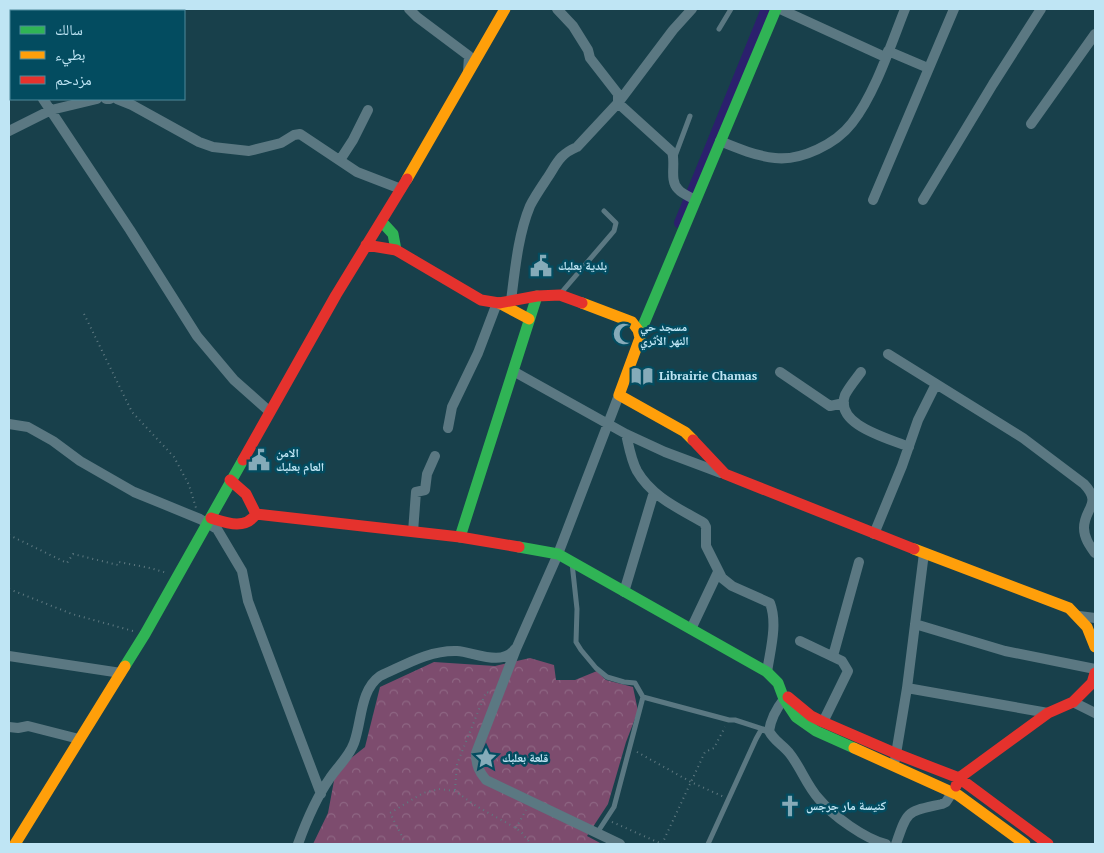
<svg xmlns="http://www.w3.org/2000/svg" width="1104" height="853" font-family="'PT Serif','Noto Naskh Arabic',serif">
<defs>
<pattern id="park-crowns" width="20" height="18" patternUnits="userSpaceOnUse" patternTransform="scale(1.25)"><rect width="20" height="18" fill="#7d4c6e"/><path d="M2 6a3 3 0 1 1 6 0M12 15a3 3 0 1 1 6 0" fill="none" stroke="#8e6683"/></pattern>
</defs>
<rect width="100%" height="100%" fill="#18404b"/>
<path fill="url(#park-crowns)" d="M 530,658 L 554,665 L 556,680 L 575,680 L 597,671 L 606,680 L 633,687 L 638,711 L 626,742 L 608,804 L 587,836 L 602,844 L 313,844 L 328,813 L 336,770 L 365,747 L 380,687 L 434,662 L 495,666 Z"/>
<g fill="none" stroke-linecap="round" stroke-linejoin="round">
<path stroke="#2b206d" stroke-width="10" d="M 679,223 L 766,9"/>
<path stroke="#5f7981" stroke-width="2" stroke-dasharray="1 4" stroke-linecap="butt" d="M 84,314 L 132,412 L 174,457 L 189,485 L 196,508
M 9,535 L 67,563 L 73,554 L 118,565 L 119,562 L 150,568 L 167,573
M 9,589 L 72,614 L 133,631
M 637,752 L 691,782 L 724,797
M 455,790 L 457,764 L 486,692 L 490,693
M 612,822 L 662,844
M 516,828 L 526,810
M 406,844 L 390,813 L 423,793 L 439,789 L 455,791 L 476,806 L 516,828 L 522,833 L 531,844
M 662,844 L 705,752 L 714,748 L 725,727"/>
<path stroke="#5b7882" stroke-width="5" d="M 719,29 L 731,9
M 675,156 L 690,116
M 561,293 L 614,231 L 616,223 L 604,211
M 572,563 L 577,609 L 576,642 L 581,650 L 596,668 L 607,677 L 624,682 L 635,683 L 643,697 L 729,720 L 735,720 L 769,731
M 597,833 L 614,807 L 643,697
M 708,844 L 756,739 L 761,730 L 766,731"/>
<path stroke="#5b7882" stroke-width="10" d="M 60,9 L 61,11
M 409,9 L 417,17 L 469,56 L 468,72
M 557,9 L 573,26 L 588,50 L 590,58 L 618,94 L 618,103
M 780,9 L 885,57
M 169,11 L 172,9
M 9,48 L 11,51
M 888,51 L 928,68
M 43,99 L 130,230 L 197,336 L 234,380 L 270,412
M 106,99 L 110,99
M 117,99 L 132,105 L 199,142 L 213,147 L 249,151 L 281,143 L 294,135 L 300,134 L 357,172 L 401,189
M 618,103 L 673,30 L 692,9
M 1031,124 L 1095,34
M 9,131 L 51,110 L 97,99
M 720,141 C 737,148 756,156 775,158 C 801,161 836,144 852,123 C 875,94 891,44 905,9
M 340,160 L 353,140 L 368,110
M 873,200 L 954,9
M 923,200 L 993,84 L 1041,9
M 511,301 C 515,270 518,235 530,206 C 535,196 542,186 548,177 C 557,163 560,154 577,147 L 618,103 L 672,152 C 676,163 669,180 678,189 C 682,194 690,197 696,200
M 888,354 L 1023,438 L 1084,484 C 1103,504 1084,508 1084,528 C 1084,538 1090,546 1095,553
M 513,371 L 626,434 L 665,452 L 721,473
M 780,372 L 830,406 L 844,403
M 861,372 C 856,379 849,387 845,395 C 834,425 888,438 909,447
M 619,395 L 558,554 L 516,649 L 476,753 C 476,765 479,772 486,780 L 620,844
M 9,424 L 28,427 L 53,441 L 80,461 L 134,492 L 200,519 L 217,529 L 242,571 L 248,601 L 321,794
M 448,428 L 452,407 L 478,353 L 497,303
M 626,434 C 629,447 631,460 637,471 C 652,497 680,509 704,523 L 706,527 L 706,546 L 722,578 L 732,586 L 770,603 C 778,624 770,651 767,672
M 413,532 L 416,492 L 425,490 L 427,474 L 435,456
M 874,534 L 902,466 L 918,420 L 936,384
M 624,592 L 654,492
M 1079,616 L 1095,618
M 915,624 L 1005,651 L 1095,669
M 691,629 L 718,572
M 800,641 L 842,661 L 848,671 L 823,722
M 9,656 L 121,673
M 833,656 L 859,562
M 907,688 L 1048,713
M 784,699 C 776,709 771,718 769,731 C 774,741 783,745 790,754 C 801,768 807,786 819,799 C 833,816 865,839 886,844
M 1073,702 L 1095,713
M 9,727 L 18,728 L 28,726 L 79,739
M 895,760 L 907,688 L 924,553
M 298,844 C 306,822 316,798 330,778 C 338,766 349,757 354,743 C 362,721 360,690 380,676 C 405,665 429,650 457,651 C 474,652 502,667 515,649
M 896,844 C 908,809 907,812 942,804 L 946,802 L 952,793"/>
<path stroke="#30b455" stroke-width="11" d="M 382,222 L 393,234 L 396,250
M 640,333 L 776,9
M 460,537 L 537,296
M 519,547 L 558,554 L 767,672 L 778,683 L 784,699 L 796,717 L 816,731 L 854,748
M 125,666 L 145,634 L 243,460"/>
<path stroke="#ff9f0a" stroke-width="11" d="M 407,179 L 505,9
M 499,303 L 529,319
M 582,303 L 632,322 L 638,330 L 640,338 L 619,395 L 685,432 L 693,440
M 914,549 L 1069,608 L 1087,627 L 1095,647
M 854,748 L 958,795 L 1025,844
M 15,844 L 125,666"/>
<path stroke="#e5322d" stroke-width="11" d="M 366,245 L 396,250 L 481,300 L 499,303 L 537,296 L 560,295 L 582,303
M 693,440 L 725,474 L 914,549
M 243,460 L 336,295 L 407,179
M 256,514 L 460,537 L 519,547
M 211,518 C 227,523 245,530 256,514 L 246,494 L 230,480
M 788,697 L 811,716 L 823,722 L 897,754 L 959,778 L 1048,844
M 956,786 L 959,778 L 1048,713 L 1073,702 L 1092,683 L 1095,673"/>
</g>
<defs>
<g id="civic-bare" transform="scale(1.725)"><path d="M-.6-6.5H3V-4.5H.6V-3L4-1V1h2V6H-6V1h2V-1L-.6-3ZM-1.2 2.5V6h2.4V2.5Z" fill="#85abb9" stroke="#034c60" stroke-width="2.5" paint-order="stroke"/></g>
<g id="mosque-bare" transform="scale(1.725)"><path d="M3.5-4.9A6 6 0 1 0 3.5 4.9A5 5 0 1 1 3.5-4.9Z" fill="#85abb9" stroke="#034c60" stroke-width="2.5" paint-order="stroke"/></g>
<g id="library-bare" transform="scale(1.725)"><path d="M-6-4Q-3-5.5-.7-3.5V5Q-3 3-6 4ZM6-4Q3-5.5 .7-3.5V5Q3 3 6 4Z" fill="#85abb9" stroke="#034c60" stroke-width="2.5" paint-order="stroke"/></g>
<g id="sight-bare" transform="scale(1.725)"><path d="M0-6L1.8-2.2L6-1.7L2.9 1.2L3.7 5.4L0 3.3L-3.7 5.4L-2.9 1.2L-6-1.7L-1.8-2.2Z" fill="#85abb9" stroke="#034c60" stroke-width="2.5" paint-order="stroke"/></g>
<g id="church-bare" transform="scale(1.725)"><path d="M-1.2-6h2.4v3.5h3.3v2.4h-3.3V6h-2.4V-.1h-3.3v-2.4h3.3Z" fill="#85abb9" stroke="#034c60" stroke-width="2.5" paint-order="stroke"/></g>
</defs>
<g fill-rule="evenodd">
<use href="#civic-bare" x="541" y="266"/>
<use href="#mosque-bare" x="624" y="334"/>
<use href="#library-bare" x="642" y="376"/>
<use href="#civic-bare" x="259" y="460"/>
<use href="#sight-bare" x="486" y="758"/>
<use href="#church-bare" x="790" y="806"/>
</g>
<g text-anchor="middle" stroke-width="5" stroke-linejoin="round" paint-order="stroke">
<g font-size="12" font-weight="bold" fill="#bfe5f4" stroke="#034c60" text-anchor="start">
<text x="558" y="270">بلدية بعلبك</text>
<text x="640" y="331">مسجد حي<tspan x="640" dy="14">النهر الأثري</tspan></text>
<text x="659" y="380">Librairie Chamas</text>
<text x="276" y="457">الامن<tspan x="276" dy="14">العام بعلبك</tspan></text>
<text x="502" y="762">قلعة بعلبك</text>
<text x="806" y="810">كنيسة مار جرجس</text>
</g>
</g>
<rect width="1104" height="853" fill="none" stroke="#bfe5f4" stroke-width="20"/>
<rect x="10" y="10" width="175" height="90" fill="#034c60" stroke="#4e899b"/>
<rect x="20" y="26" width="25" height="8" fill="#30b455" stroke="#4e899b"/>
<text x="55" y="35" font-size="15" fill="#bfe5f4">سالك</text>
<rect x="20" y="51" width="25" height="8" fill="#ff9f0a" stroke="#4e899b"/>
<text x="55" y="60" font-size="15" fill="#bfe5f4">بطيء</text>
<rect x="20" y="76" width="25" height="8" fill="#e5322d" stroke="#4e899b"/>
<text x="55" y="85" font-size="15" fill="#bfe5f4">مزدحم</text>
</svg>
